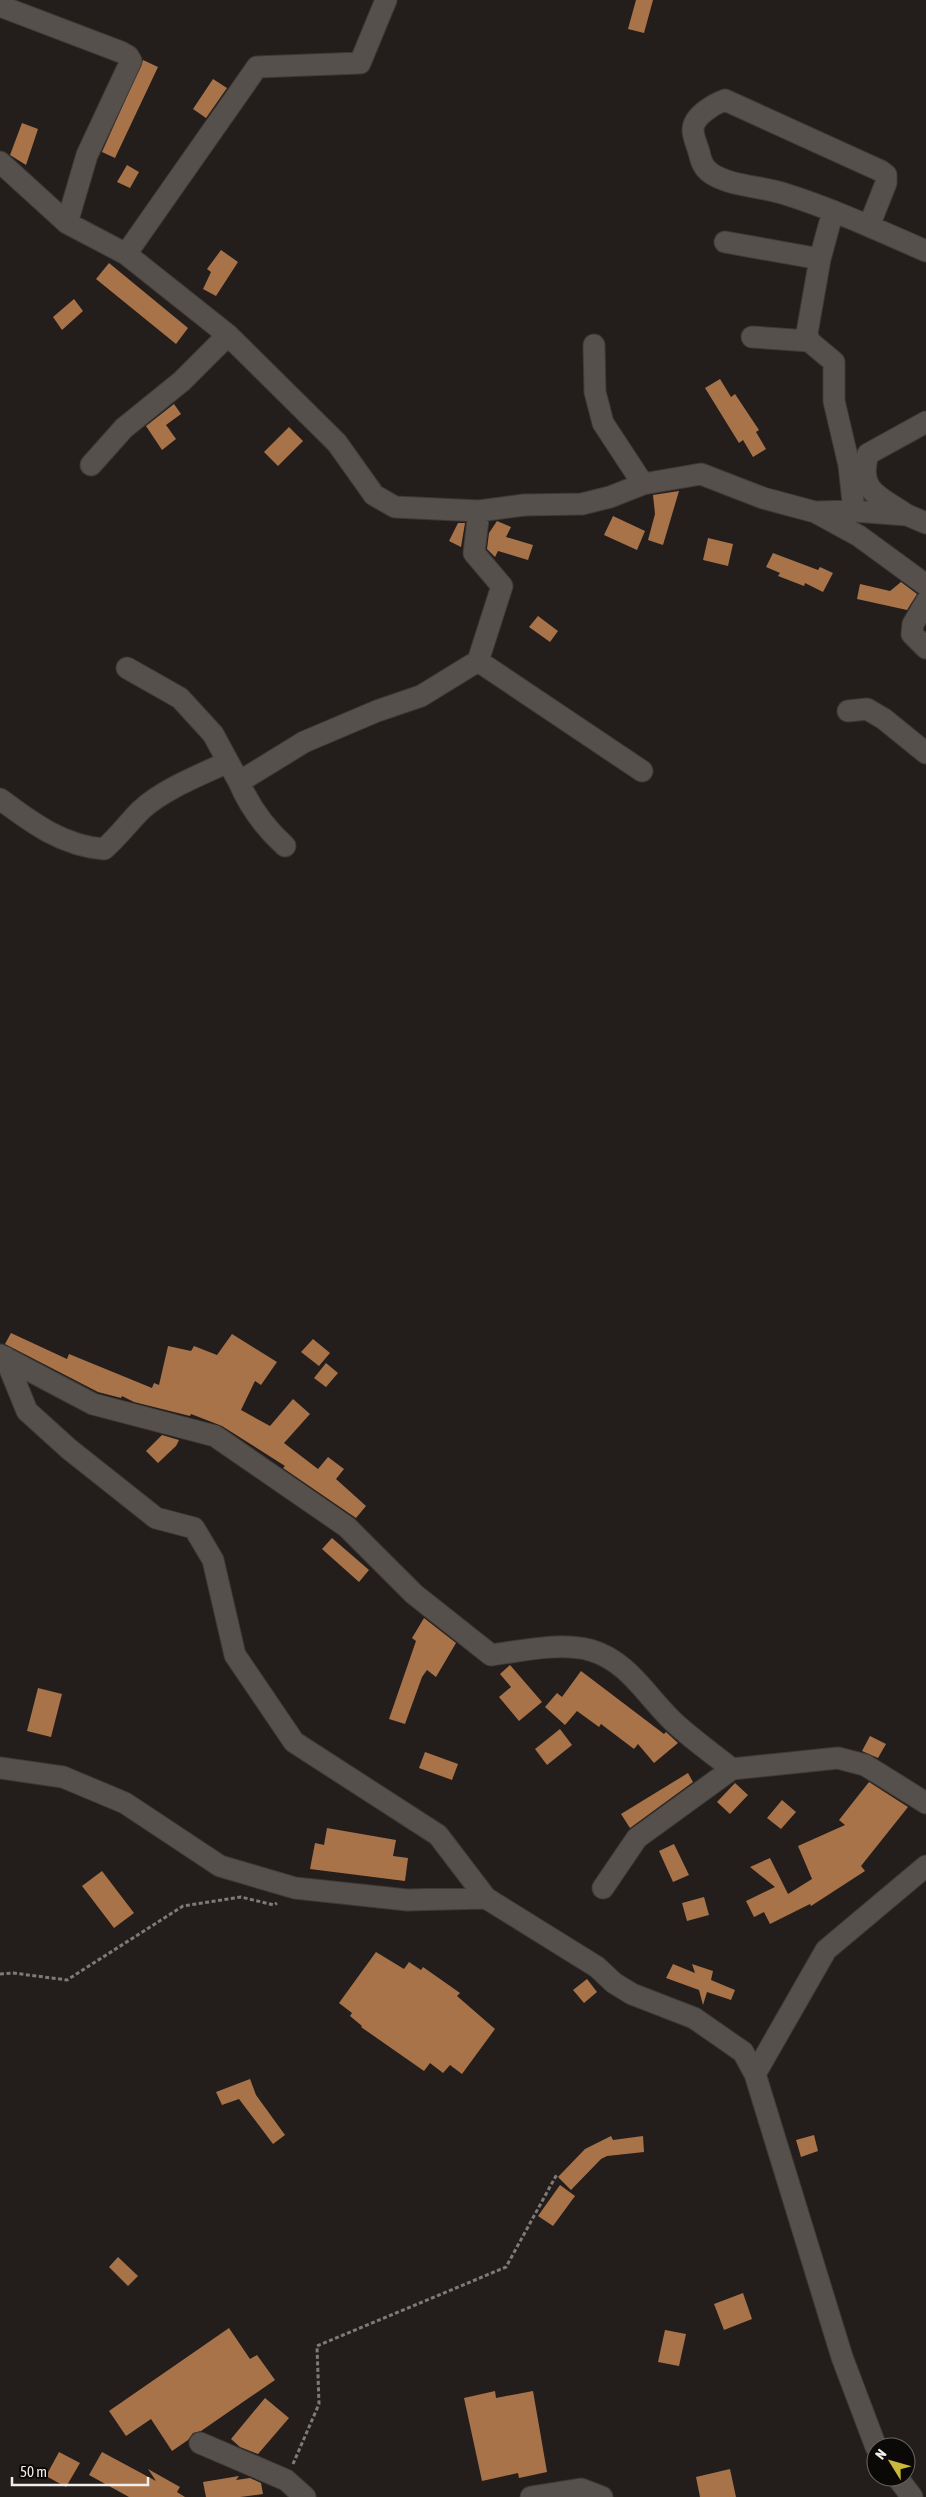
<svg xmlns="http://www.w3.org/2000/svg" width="926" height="2497" font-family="'Asap Condensed',sans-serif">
<rect width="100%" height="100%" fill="#231e1b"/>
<path fill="#a97349" d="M 636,0 L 653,0 L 644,33 L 628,29 Z
M 143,60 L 158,67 L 115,158 L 102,152 Z
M 213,79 L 227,88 L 206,118 L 193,109 Z
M 22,123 L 38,129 L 26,165 L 10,155 Z
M 127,165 L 139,172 L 130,188 L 117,182 Z
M 221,250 L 238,262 L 216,296 L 203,289 L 211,272 L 207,269 Z
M 109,263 L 188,328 L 176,344 L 96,279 Z
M 74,299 L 83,311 L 62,330 L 53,317 Z
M 720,379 L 731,397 L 735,394 L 759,430 L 756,432 L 766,449 L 753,457 L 743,440 L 739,443 L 705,388 Z
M 174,404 L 181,414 L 166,425 L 176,439 L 162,450 L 146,426 Z
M 289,427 L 303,441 L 278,466 L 264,452 Z
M 679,491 L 663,545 L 648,540 L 655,514 L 653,495 Z
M 613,516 L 645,531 L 637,550 L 604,535 Z
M 497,521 L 511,527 L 506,537 L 533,545 L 528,560 L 498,551 L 495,557 L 487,549 L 489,533 Z
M 458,523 L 465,523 L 461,547 L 449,541 Z
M 708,538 L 733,544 L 728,566 L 703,560 Z
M 773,553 L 818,570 L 820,567 L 833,573 L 823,592 L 805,583 L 804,586 L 778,576 L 780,573 L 766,567 Z
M 901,582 L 917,594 L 907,610 L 857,599 L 860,584 L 890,591 Z
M 538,616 L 558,631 L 550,642 L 529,627 Z
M 11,1333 L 67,1359 L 69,1354 L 152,1388 L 154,1383 L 159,1385 L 168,1346 L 191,1351 L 194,1346 L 217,1355 L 232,1334 L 277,1362 L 261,1385 L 255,1381 L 241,1410 L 270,1426 L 293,1399 L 310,1414 L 284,1443 L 318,1469 L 328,1457 L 344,1469 L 336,1479 L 366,1506 L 356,1518 L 283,1468 L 285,1466 L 222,1426 L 191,1414 L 190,1416 L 134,1402 L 122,1396 L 121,1398 L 98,1392 L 5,1344 Z
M 313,1339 L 330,1353 L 319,1366 L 301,1352 Z
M 326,1363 L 338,1373 L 326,1387 L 314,1378 Z
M 162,1435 L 179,1440 L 176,1446 L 158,1463 L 146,1451 Z
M 332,1538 L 369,1570 L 359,1582 L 322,1549 Z
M 424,1618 L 456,1643 L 436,1677 L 427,1670 L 422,1677 L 405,1724 L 389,1719 L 416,1641 L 412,1638 Z
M 510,1665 L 542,1702 L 519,1721 L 499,1697 L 511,1687 L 500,1674 Z
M 581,1671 L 664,1734 L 666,1732 L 678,1743 L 654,1763 L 638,1744 L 634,1749 L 601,1724 L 599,1727 L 577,1711 L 565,1725 L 545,1707 L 557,1693 L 562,1697 Z
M 38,1688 L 62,1694 L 51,1737 L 27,1731 Z
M 560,1729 L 572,1745 L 547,1765 L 535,1749 Z
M 870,1736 L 886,1744 L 878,1758 L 862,1751 Z
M 425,1752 L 458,1764 L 452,1780 L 419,1768 Z
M 688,1773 L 693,1782 L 630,1828 L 621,1814 Z
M 869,1782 L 908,1807 L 861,1866 L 865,1871 L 811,1906 L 810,1904 L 770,1924 L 764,1912 L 754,1917 L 746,1901 L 775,1887 L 750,1867 L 770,1858 L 788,1894 L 812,1879 L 798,1846 L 845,1825 L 839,1820 Z
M 735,1783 L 748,1795 L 730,1814 L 717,1802 Z
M 782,1800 L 796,1812 L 781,1829 L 767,1818 Z
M 327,1828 L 396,1840 L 393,1856 L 408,1858 L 405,1881 L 310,1869 L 315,1843 L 324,1845 Z
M 674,1844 L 689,1875 L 673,1882 L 659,1851 Z
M 102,1871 L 134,1913 L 114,1928 L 82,1886 Z
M 704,1897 L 709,1915 L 687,1921 L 682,1903 Z
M 376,1952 L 404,1969 L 409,1962 L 421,1970 L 423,1967 L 460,1993 L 457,1996 L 495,2029 L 462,2074 L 450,2065 L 443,2073 L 430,2063 L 424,2071 L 361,2027 L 362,2026 L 350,2016 L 352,2013 L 339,2003 Z
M 673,1964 L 695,1973 L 692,1964 L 713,1971 L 711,1980 L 735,1990 L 731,2000 L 707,1992 L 703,2005 L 699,1990 L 666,1978 Z
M 587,1979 L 597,1992 L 584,2003 L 573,1990 Z
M 250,2079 L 256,2095 L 285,2135 L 273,2144 L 239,2099 L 222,2105 L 216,2092 Z
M 814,2135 L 818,2151 L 801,2157 L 796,2140 Z
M 611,2136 L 613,2140 L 643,2136 L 644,2152 L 607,2156 L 601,2159 L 571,2190 L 558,2177 L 585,2149 Z
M 560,2185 L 575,2196 L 553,2226 L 538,2216 Z
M 118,2257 L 138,2276 L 128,2286 L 109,2267 Z
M 743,2293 L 752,2319 L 724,2330 L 714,2304 Z
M 229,2328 L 250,2359 L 257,2355 L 275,2380 L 201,2431 L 193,2433 L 188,2440 L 172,2451 L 151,2419 L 126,2436 L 109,2411 Z
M 665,2330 L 686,2334 L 679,2366 L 658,2362 Z
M 495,2391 L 496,2398 L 533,2391 L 547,2472 L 519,2478 L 518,2473 L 482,2481 L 464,2398 Z
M 265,2398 L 289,2418 L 258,2454 L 240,2447 L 231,2439 Z
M 59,2452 L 80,2463 L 66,2487 L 46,2476 Z
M 102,2452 L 156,2481 L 148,2469 L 180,2487 L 177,2492 L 185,2497 L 129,2497 L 89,2475 Z
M 730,2469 L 736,2497 L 700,2497 L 696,2477 Z
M 239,2476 L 236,2480 L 250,2478 L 261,2483 L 263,2494 L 240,2497 L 206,2497 L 203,2482 Z"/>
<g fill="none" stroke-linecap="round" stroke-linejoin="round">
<g stroke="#3e3a38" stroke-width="23">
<path id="minor" d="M 0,6 L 121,52 L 128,56 L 131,61 L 87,155 L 67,223
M 0,162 L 67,223 L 126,254 L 228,335 L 337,443 L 374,495 L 395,507 L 479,511 L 524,505 L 582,504 L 610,497 L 643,484 L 701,474 L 763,498 L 815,512 L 854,511 L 907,515 L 926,523
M 833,211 L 820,259 L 807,333 L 809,341 L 834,362 L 834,401 L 849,465 L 854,511
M 869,226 L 886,183 L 886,175 L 881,171 L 725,100 C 714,104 693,116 693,130 C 693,137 697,145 699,152 C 701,161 703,168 712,174 C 733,187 762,186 785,194 C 833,209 880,231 926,251
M 725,242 L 820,259
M 126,254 L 257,67 L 360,63 L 386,0
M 752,337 L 809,341
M 594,345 L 595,392 L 603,423 L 643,484
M 91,465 L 124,428 L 182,381 L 228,335
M 817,513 L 859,536 L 926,585
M 907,515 C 880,496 857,492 868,454 L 926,422
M 926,602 L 913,624 L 912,634 L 926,648
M 478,661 L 502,586 L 474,553 L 479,511
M 127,668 L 180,698 L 213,734 L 239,782 L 304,742 L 377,711 L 421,696 L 478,661 L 642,771
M 848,711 L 867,709 L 884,719 L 926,753
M 239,782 C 250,808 264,827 285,846
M 0,799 C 32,823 63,846 104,849 C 118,837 128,823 141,810 C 162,790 202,774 228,762
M 0,1355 L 93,1404 L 215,1436 L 347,1527 L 414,1594 L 491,1655 C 522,1651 559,1642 590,1650 C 630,1661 649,1701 678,1726 C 695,1741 714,1755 732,1769
M 0,1359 L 5,1357 L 27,1411 L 69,1449 L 156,1518 L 194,1528 L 213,1560 L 235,1655 L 294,1742 L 438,1835 L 486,1898
M 0,1768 L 63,1777 L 125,1803 L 220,1866 L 295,1888 L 407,1900 L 486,1898 L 597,1967 L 614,1983 L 632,1994 L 694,2018 L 743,2052 L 755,2074 L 842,2357 L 876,2447
M 603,1888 L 637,1838 L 732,1769 L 838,1758 L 865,1765 L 926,1803
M 755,2074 L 826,1950 L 926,1866
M 200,2443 L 286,2480 L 305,2497
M 897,2477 L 912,2497
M 531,2497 L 581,2489 L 602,2497"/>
</g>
<path stroke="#7f7a77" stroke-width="3" stroke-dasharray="4 2.5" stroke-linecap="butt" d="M 0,1974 L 13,1973 L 67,1980 L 183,1906 L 241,1897 L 274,1905 L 277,1903
M 293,2464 L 319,2404 L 317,2346 L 506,2267 L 557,2174"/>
<use href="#minor" stroke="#56504c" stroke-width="21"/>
</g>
<g transform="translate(891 2462) rotate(307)"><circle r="24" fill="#0b0907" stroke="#676462"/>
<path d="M0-4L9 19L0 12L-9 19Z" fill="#caba3a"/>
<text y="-8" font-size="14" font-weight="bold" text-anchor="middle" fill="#f0edea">N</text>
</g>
<path d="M12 2477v8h136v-8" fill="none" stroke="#f0edea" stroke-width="2.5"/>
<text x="20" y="2477" font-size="15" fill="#f0edea" stroke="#0b0907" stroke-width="4" paint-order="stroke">50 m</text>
</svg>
